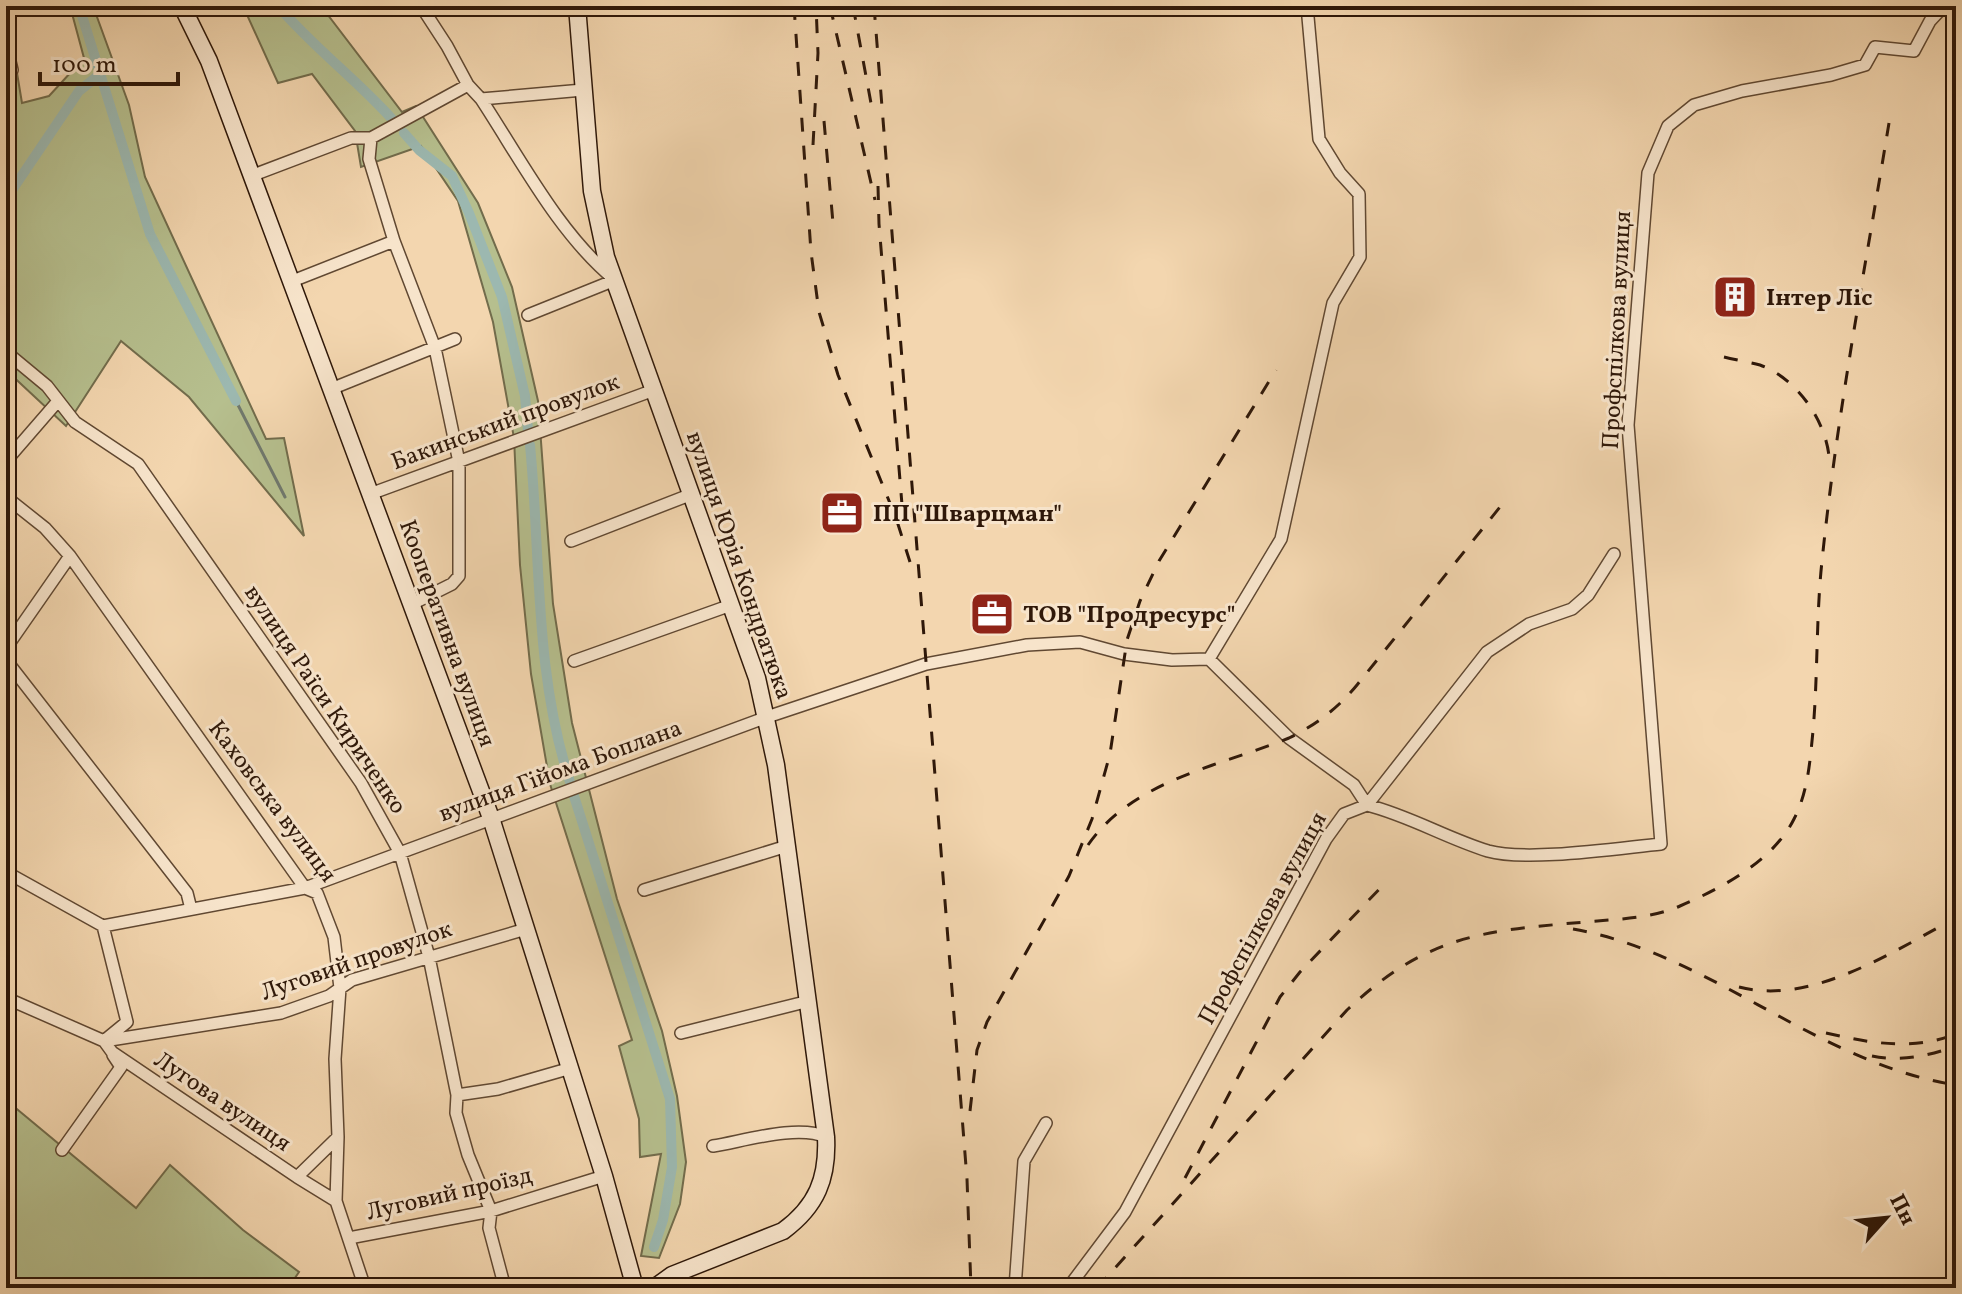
<svg xmlns="http://www.w3.org/2000/svg" width="1962" height="1294" font-family="Vollkorn,serif">
<rect width="100%" height="100%" fill="#f3d6af"/>
<filter id="stains"><feTurbulence type="fractalNoise" baseFrequency=".0025" numOctaves="4"/><feColorMatrix values="0 0 0 0 .2 0 0 0 0 .09 0 0 0 0 .02 0 0 0 .5 -.17"/></filter>
<radialGradient id="worn" r=".72"><stop offset=".6" stop-color="#630" stop-opacity="0"/><stop offset="1" stop-color="#630" stop-opacity=".3"/></radialGradient>
<path fill="#b6bf8e" stroke="#726c4c" stroke-width="2" d="M 70,6 L 93,6 L 129,105 L 145,177 L 266,439 L 284,438 L 304,536 L 189,397 L 121,341 L 66,426 L 6,370 L 6,62 L 16,67 L 22,103 L 49,96 L 84,58 Z
M 243,6 L 321,6 L 402,112 L 416,106 L 478,203 L 512,287 L 538,401 L 553,604 L 572,723 L 617,899 L 662,1031 L 677,1096 L 686,1162 L 680,1204 L 659,1258 L 641,1256 L 661,1154 L 640,1157 L 639,1119 L 619,1046 L 632,1040 L 550,784 L 531,674 L 520,565 L 514,438 L 493,322 L 458,201 L 421,146 L 361,167 L 355,131 L 312,74 L 278,83 Z
M 6,1100 L 136,1208 L 170,1165 L 243,1230 L 299,1272 L 288,1288 L 6,1288 Z"/>
<g fill="none" stroke-linecap="round" stroke-linejoin="round">
<path stroke="#70786d" stroke-width="3" d="M 236,401 L 285,497"/>
<path stroke="#9cb8b0" stroke-width="10" d="M 79,6 L 150,234 L 236,401
M 278,6 C 313,47 356,79 392,119
M 404,133 L 419,150 L 452,176 L 469,213 L 502,297 L 525,396 L 528,430
M 6,199 L 79,91 L 99,75
M 530,445 C 541,558 534,672 570,782
M 574,796 L 670,1099 L 672,1167 L 663,1220 L 654,1247"/>
<g stroke="#604832" stroke-width="14">
<path id="street" d="M 421,6 L 447,46 L 468,85 L 481,99 C 521,160 559,234 615,280 L 528,315
M 6,45 L 12,70
M 481,99 L 583,90
M 371,138 L 369,159 L 394,241 L 435,348 L 459,462 L 459,576 L 452,584 L 412,604
M 251,176 L 351,138 L 371,138 L 468,85
M 290,282 L 394,241
M 6,352 L 47,386 L 75,422 L 138,464 L 361,783 L 400,853 L 429,957 L 457,1095 L 456,1113 L 468,1155 L 491,1211 L 489,1228 L 505,1288
M 331,389 L 455,339
M 6,461 L 58,401
M 370,494 L 654,390
M 6,497 L 45,528 L 70,556 L 305,888 L 317,893 L 334,937 L 340,988 L 335,1059 L 338,1137 L 297,1177
M 571,541 L 692,494
M 6,648 L 70,556
M 1209,659 L 1281,539 L 1333,303 L 1360,257 L 1359,194 L 1340,173 L 1319,139 L 1307,6
M 6,660 L 187,893 L 191,909
M 574,661 L 731,605
M 6,872 L 103,926 L 305,888 L 767,717 L 926,664 L 1027,645 L 1080,642 L 1124,654 L 1172,660 L 1209,659 L 1289,738 L 1354,785 L 1367,805 C 1410,816 1446,838 1488,851 C 1527,862 1619,848 1661,844 L 1628,425 L 1648,173 L 1668,126 L 1694,105 L 1742,91 L 1831,75 L 1865,65 L 1875,47 L 1914,51 L 1930,21 L 1944,6
M 644,890 L 787,846
M 103,926 L 127,1022 L 105,1040
M 6,998 L 104,1041 L 112,1052 L 297,1177 L 336,1201 L 365,1288
M 681,1033 L 809,1001
M 104,1041 L 281,1013 L 329,996 L 352,980 L 526,929
M 457,1095 L 498,1089 L 571,1068
M 713,1146 C 744,1141 798,1124 826,1137
M 62,1150 L 121,1067 L 113,1055
M 336,1201 L 338,1137
M 349,1238 L 491,1211 L 604,1176
M 1015,1288 L 1024,1161 L 1046,1123
M 1068,1288 L 1125,1212 L 1326,839 L 1344,814 L 1367,805 L 1487,652 L 1529,624 L 1572,609 L 1588,595 L 1614,554"/>
</g>
<g stroke="#2f1809" stroke-width="19">
<path id="secondary" d="M 182,6 L 209,61 L 491,818 L 604,1176 L 635,1288
M 577,6 L 592,191 L 606,257 L 757,678 L 776,765 L 826,1137 C 828,1178 817,1206 783,1231 L 672,1275 L 654,1288"/>
</g>
<use href="#street" stroke="#f7e4cb" stroke-width="11"/>
<use href="#secondary" stroke="#f7e4cb" stroke-width="16"/>
<path stroke="#2f1809" stroke-width="3" stroke-dasharray="14 14" stroke-linecap="butt" d="M 794,6 L 811,252 L 819,312 L 838,375 L 896,518 L 910,562
M 830,6 L 875,200
M 853,6 L 873,114
M 874,6 L 967,1179 L 971,1288
M 824,121 L 833,223
M 813,145 L 818,53 L 816,6
M 878,186 L 879,224 L 903,517
M 1724,357 C 1736,360 1749,362 1760,365 C 1796,378 1825,419 1829,456
M 1088,845 C 1133,780 1220,766 1289,738 C 1316,725 1338,708 1357,685 L 1500,507
M 1573,929 C 1712,954 1816,1063 1956,1085
M 1739,987 C 1812,1006 1893,951 1956,918
M 1826,1033 C 1870,1043 1912,1051 1956,1034
M 1872,1056 C 1900,1062 1929,1056 1956,1046
M 970,1111 L 977,1050 L 987,1022 L 1069,876 L 1092,819 L 1110,754 L 1127,640 L 1140,601 L 1159,561 L 1276,370
M 1185,1178 L 1280,997 L 1300,972 L 1388,880
M 1097,1288 L 1347,1010 C 1427,935 1481,931 1585,922 C 1617,919 1650,919 1680,906 C 1722,888 1773,861 1794,819 C 1808,792 1810,761 1813,731 C 1818,674 1816,617 1822,561 C 1837,414 1865,269 1889,123"/>
</g>
<defs>
<g id="building-square" transform="scale(2.3)"><rect x="-9" y="-9" width="18" height="18" rx="4" fill="#8f2418" stroke="#f7e4cb"/><path d="M-4-6H4V6H1V3H-1V6H-4ZM-2.5-4.3h1.7v1.8h-1.7ZM.8-4.3h1.7v1.8H.8ZM-2.5-1h1.7V.8h-1.7ZM.8-1h1.7V.8H.8Z" fill="#fff"/></g>
<g id="office-square" transform="scale(2.3)"><rect x="-9" y="-9" width="18" height="18" rx="4" fill="#8f2418" stroke="#f7e4cb"/><path d="M-6-3h4V-5.5h4V-3h4V5H-6ZM-1-4.5V-3h2v-1.5ZM-6 0V1H6V0Z" fill="#fff"/></g>
</defs>
<g fill-rule="evenodd">
<use href="#building-square" x="1735" y="297"/>
<use href="#office-square" x="842" y="513"/>
<use href="#office-square" x="992" y="614"/>
</g>
<g text-anchor="middle" stroke-width="6" stroke-linejoin="round" paint-order="stroke">
<g font-size="24" font-weight="bold" fill="#2f1809" stroke="#f7e4cb" text-anchor="start">
<text x="1766" y="305">Інтер Ліс</text>
<text x="873" y="521">ПП "Шварцман"</text>
<text x="1023" y="622">ТОВ "Продресурс"</text>
</g>
<g font-size="24" fill="#2f1809" stroke="#f7e4cb">
<text transform="translate(1616 330) rotate(-87)" y="8">Профспілкова вулиця</text>
<text transform="translate(505 421) rotate(-20)" y="8">Бакинський провулок</text>
<text transform="translate(740 565) rotate(71)" y="8">вулиця Юрія Кондратюка</text>
<text transform="translate(448 633) rotate(70)" y="8">Кооперативна вулиця</text>
<text transform="translate(326 699) rotate(56)" y="8">вулиця Раїси Кириченко</text>
<text transform="translate(560 770) rotate(-20)" y="8">вулиця Гійома Боплана</text>
<text transform="translate(273 801) rotate(53)" y="8">Каховська вулиця</text>
<text transform="translate(1262 918) rotate(-61)" y="8">Профспілкова вулиця</text>
<text transform="translate(356 960) rotate(-19)" y="8">Луговий провулок</text>
<text transform="translate(223 1101) rotate(34)" y="8">Лугова вулиця</text>
<text transform="translate(449 1193) rotate(-13)" y="8">Луговий проїзд</text>
</g>
</g>
<rect width="1962" height="1294" fill="none" stroke="#f3d6af" stroke-width="32"/>
<rect x="8" y="8" width="1946" height="1278" fill="none" stroke="#2f1809" stroke-width="4"/>
<rect x="16" y="16" width="1930" height="1262" fill="none" stroke="#2f1809" stroke-width="2"/>
<g transform="translate(1886 1218) rotate(63)" stroke="#f7e4cb" stroke-width="6" paint-order="stroke">
<path d="M0-6L14 30L0 20L-14 30Z" fill="#2f1809"/>
<text y="-12" font-size="22" font-weight="bold" text-anchor="middle" fill="#2f1809">Пн</text>
</g>
<path d="M40 72v12h138v-12" fill="none" stroke="#2f1809" stroke-width="4"/>
<text x="52" y="72" font-size="24" fill="#2f1809" stroke="#f7e4cb" stroke-width="6" paint-order="stroke">100 m</text>
<rect width="100%" height="100%" filter="url(#stains)"/>
<rect width="100%" height="100%" fill="url(#worn)"/>
</svg>
